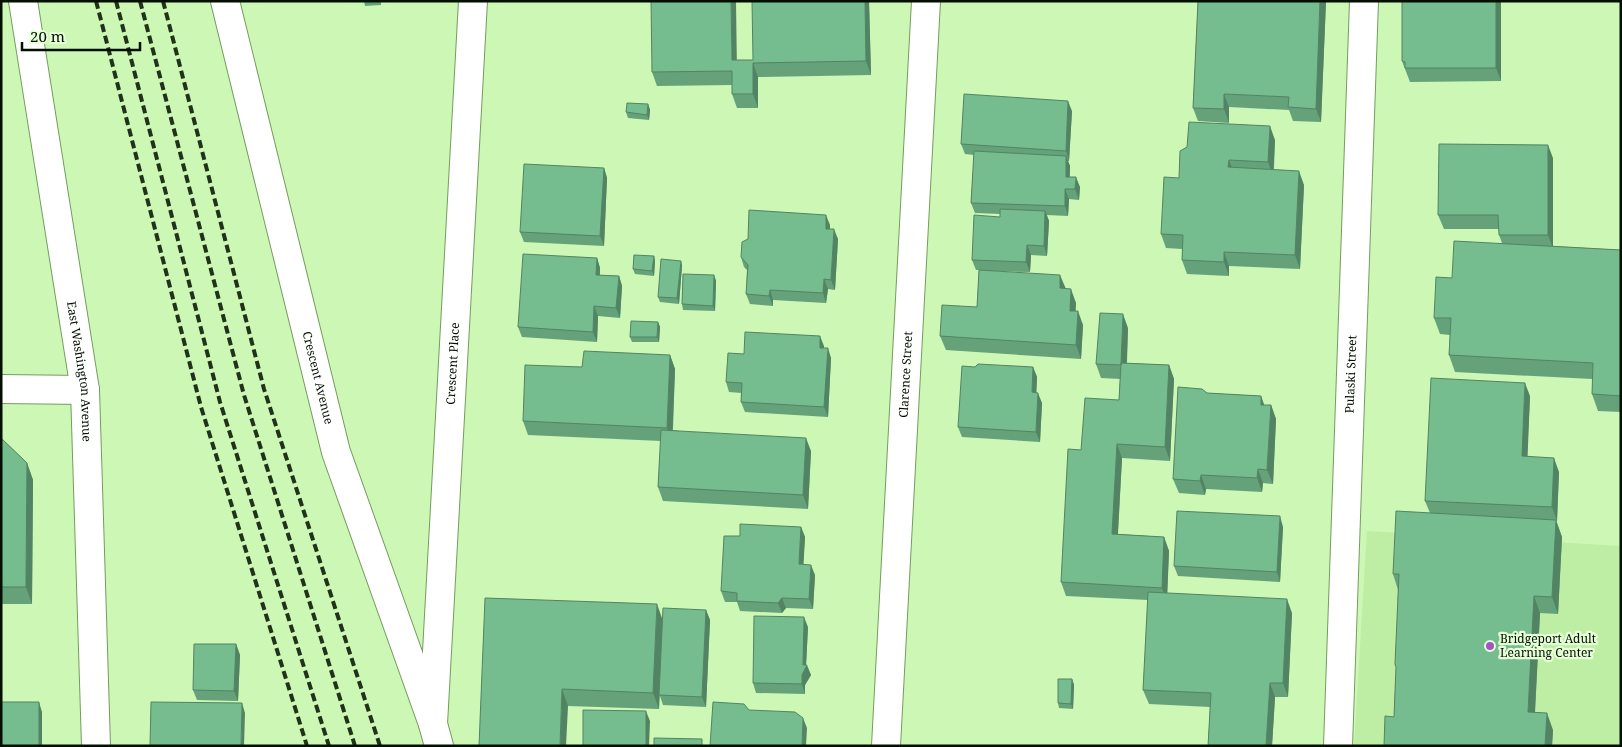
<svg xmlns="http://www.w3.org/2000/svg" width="1622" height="747" font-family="'Noto Serif',serif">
<rect width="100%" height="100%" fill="#ccf7b5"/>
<path fill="#beeda4" d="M 1367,531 L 1621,546 L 1621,746 L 1354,746 Z"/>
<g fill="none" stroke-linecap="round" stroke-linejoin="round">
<g stroke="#759c5e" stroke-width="30">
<g id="minor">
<path d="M 1,389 L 85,390"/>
<path id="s1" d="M 433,724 L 473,1"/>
<path id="s2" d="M 886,746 L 926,1"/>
<path id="s3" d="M 1338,746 L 1364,1"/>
</g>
</g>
<g stroke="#759c5e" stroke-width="30">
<g id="tertiary">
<path id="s4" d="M 225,1 L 336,452 L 433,724 L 439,746"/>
</g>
</g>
<g stroke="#759c5e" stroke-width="30">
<g id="secondary">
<path id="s5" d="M 23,1 L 85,390 L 96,746"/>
</g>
</g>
<use href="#minor" stroke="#fff" stroke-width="28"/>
<use href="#tertiary" stroke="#fff" stroke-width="28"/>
<use href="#secondary" stroke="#fff" stroke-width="28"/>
<path stroke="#21321b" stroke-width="4" stroke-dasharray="8 4" stroke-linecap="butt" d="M 96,1 L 201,407 L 307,746
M 116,1 L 220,402 L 329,746
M 140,1 L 244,395 L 355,746
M 163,1 L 264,389 L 380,746"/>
</g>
<path fill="#65a27a" d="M 364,1 L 381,1 L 381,5 L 365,6 Z
M 869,1 L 871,75 L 758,77 L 758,108 L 737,108 L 732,94 L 732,85 L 657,86 L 652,72 L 737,60 L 753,60 Z
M 1198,1 L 1326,1 L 1321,122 L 1293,121 L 1289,110 L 1229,107 L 1229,123 L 1198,121 L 1193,108 Z
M 1402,1 L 1501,1 L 1501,81 L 1410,82 L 1402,61 Z
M 648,104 L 650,110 L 649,120 L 628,118 L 626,112 Z
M 1072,111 L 1069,161 L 1068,161 L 1070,166 L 1070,177 L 1080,187 L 1079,200 L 1069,199 L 1068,216 L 1047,215 L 1049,221 L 1047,256 L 1031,255 L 1030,272 L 992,271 L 1065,288 L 1076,303 L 1075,311 L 1083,325 L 1081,359 L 946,350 L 940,336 L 977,307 L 979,270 L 976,270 L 972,260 L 1000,217 L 1000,214 L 975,213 L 971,203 L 974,155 L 965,154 L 961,144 Z
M 1275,140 L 1274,169 L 1304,185 L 1300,269 L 1229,266 L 1229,276 L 1187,274 L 1182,260 L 1182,249 L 1166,248 L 1161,234 L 1179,178 Z
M 1553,158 L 1553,246 L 1621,250 L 1621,412 L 1598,411 L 1592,394 L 1592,379 L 1455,372 L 1449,355 L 1450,335 L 1440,334 L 1434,318 L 1452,278 L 1502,243 L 1499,235 L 1499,229 L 1444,229 L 1438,215 Z
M 604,168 L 607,178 L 604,246 L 524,242 L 520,232 Z
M 830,225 L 830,229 L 838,239 L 835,290 L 828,289 L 826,303 L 773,300 L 773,306 L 750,304 L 746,294 L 747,270 L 744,267 L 741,257 Z
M 654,256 L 655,261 L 654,276 L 635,274 L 633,269 Z
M 597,258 L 600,268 L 600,275 L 619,276 L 622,286 L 620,318 L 598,316 L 597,342 L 522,337 L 518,327 Z
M 681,261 L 682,266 L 679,304 L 660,302 L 658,297 Z
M 714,275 L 716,281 L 715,311 L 683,310 L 682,304 Z
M 658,322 L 660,327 L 659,342 L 632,342 L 630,337 Z
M 1128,328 L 1127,363 L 1169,365 L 1174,379 L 1170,461 L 1122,458 L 1118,534 L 1164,537 L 1169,551 L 1167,593 L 1292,613 L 1288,697 L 1275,697 L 1272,746 L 1208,746 L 1210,707 L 1149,704 L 1143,690 L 1148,600 L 1066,596 L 1061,582 L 1081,450 L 1119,400 L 1120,379 L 1101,378 L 1096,364 Z
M 824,346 L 824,348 L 831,358 L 828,417 L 745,412 L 741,402 L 742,393 L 729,392 L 726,382 L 744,354 Z
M 670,355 L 675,369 L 673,430 L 811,451 L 808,509 L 663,501 L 658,487 L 661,441 L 528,435 L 523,421 Z
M 975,367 L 1033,367 L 1037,377 L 1036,393 L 1042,403 L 1040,442 L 962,437 L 958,427 Z
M 1207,393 L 1261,396 L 1264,405 L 1271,405 L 1276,419 L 1273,484 L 1263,483 L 1262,492 L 1206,489 L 1205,495 L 1179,493 L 1173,479 Z
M 1530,396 L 1527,456 L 1559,472 L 1557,521 L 1556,521 L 1562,537 L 1558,614 L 1540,613 L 1535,713 L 1553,730 L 1552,746 L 1384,746 L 1394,717 L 1396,668 L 1398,590 L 1393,574 L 1430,513 L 1425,501 Z
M 1,438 L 27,463 L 33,480 L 32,604 L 1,604 Z
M 801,527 L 805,537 L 803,564 L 815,575 L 813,609 L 786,608 L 782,613 L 740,611 L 737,602 L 725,602 L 721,591 L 740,536 Z
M 1283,527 L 1280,582 L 1178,576 L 1174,566 Z
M 706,610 L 710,620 L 706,707 L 663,705 L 660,696 L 659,709 L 568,706 L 479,746 L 663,620 Z
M 808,627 L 806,665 L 811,675 L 805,685 L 805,694 L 756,693 L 753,683 Z
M 236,644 L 240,655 L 238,701 L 197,700 L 193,690 Z
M 1072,679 L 1074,685 L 1073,709 L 1059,708 L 1058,703 Z"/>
<path fill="#528463" d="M 731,1 L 736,1 L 737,74 L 732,60 Z
M 865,1 L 869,1 L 871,75 L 866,61 Z
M 1320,1 L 1326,1 L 1321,122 L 1316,109 Z
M 1496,1 L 1501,1 L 1501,81 L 1496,68 Z
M 753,63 L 758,77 L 758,108 L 753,94 Z
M 1224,94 L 1229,107 L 1229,123 L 1224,109 Z
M 1068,101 L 1072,111 L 1069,161 L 1066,151 Z
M 648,104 L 650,110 L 649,120 L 647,115 Z
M 1270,126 L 1275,140 L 1273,176 L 1268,162 Z
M 1548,145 L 1553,158 L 1553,249 L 1548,235 Z
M 1066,156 L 1070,166 L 1069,187 L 1066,177 Z
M 1229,160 L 1234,174 L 1228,167 Z
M 604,168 L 607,178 L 604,246 L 600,236 Z
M 1299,171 L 1304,185 L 1300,269 L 1295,255 Z
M 1076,177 L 1080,187 L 1079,200 L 1075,189 Z
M 1065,189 L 1069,199 L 1068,216 L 1065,206 Z
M 1045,211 L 1049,221 L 1047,256 L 1044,246 Z
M 826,215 L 830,225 L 830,239 L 826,229 Z
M 834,229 L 838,239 L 835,290 L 831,280 Z
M 1027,245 L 1031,255 L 1030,272 L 1026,262 Z
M 1224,252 L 1229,266 L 1229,276 L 1224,262 Z
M 654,256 L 655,261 L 654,276 L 652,271 Z
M 597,258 L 600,268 L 599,285 L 596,275 Z
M 681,261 L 682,266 L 679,304 L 677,298 Z
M 714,275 L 716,281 L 715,311 L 713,306 Z
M 1060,275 L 1066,289 L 1060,288 Z
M 619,276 L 622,286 L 620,318 L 616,308 Z
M 824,279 L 828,289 L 826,303 L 823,293 Z
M 1071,289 L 1076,303 L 1075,325 L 1070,311 Z
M 770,290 L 773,300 L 773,306 L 769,296 Z
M 594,306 L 598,316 L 597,342 L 593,332 Z
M 1078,311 L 1083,325 L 1081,359 L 1076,345 Z
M 1123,314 L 1128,328 L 1126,379 L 1121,365 Z
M 658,322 L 660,327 L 659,342 L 657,337 Z
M 820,336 L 824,346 L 823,358 L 820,348 Z
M 828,348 L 831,358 L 828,417 L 824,407 Z
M 670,355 L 675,369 L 672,442 L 667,428 Z
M 1169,365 L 1174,379 L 1170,461 L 1165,447 Z
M 1033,367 L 1037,377 L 1036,402 L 1032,392 Z
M 1525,383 L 1530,396 L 1527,470 L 1522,456 Z
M 1038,393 L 1042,403 L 1040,442 L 1036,432 Z
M 1261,396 L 1266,410 L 1261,405 Z
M 1271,405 L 1276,419 L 1273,484 L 1267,470 Z
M 806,438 L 811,451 L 808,509 L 803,495 Z
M 1117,444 L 1122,458 L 1117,548 L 1112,534 Z
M 1554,458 L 1559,472 L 1557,521 L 1552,507 Z
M 27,463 L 33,480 L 32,604 L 26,587 Z
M 1258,469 L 1263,483 L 1262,492 L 1257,478 Z
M 1201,475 L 1206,489 L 1205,495 L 1200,481 Z
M 1280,516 L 1283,527 L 1280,582 L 1277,572 Z
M 1556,520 L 1562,537 L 1558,614 L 1552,597 Z
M 801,527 L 805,537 L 803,574 L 799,564 Z
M 1164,537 L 1169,551 L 1167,602 L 1162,588 Z
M 811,565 L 815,575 L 813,609 L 809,599 Z
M 1534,596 L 1540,613 L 1534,729 L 1528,712 Z
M 782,598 L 786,608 L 782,613 L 778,603 Z
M 1287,599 L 1292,613 L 1288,697 L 1283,683 Z
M 657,604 L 663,621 L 659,695 L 659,709 L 653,693 Z
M 706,610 L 710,620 L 706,707 L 702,697 Z
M 804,617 L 808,627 L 806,666 L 807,665 L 811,675 L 805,685 L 805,694 L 802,684 Z
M 236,644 L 240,655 L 238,701 L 234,691 Z
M 1072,679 L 1074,685 L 1073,709 L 1071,704 Z
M 1270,683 L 1275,697 L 1272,746 L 1266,746 Z
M 562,689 L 568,706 L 566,746 L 560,746 Z
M 39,702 L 42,712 L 42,746 L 39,746 Z
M 242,703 L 245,713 L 244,746 L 241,746 Z
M 646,711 L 650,721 L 649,746 L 646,746 Z
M 1547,713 L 1553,730 L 1552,746 L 1545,746 Z
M 803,718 L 807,728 L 806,746 L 802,746 Z"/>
<path fill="#75bc8e" stroke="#528463" d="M 651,1 L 731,1 L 732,60 L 753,60 L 752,1 L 865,1 L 866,61 L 753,63 L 753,94 L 732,94 L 732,71 L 652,72 Z
M 1198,1 L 1320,1 L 1316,109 L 1288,107 L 1289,97 L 1224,94 L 1224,109 L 1193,108 Z
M 1402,1 L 1496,1 L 1496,68 L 1405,68 L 1405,62 L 1402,61 Z
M 964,94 L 1068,101 L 1066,151 L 961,144 Z
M 627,103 L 648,104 L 647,115 L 626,112 Z
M 1189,122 L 1270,126 L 1268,162 L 1229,160 L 1228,167 L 1299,171 L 1295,255 L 1224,252 L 1224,262 L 1182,260 L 1183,235 L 1161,234 L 1164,177 L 1179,178 L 1180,151 L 1187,147 Z
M 1439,144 L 1548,145 L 1548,235 L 1499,235 L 1498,215 L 1438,215 Z
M 974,151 L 1066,156 L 1066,177 L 1076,177 L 1075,189 L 1065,189 L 1065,206 L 971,203 Z
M 524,164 L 604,168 L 600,236 L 520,232 Z
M 1000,209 L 1045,211 L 1044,246 L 1027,245 L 1026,262 L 972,260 L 974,215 L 1000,217 Z
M 749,210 L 826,215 L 826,229 L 834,229 L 831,280 L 824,279 L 823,293 L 770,290 L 769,296 L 746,294 L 748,265 L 741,257 L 742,242 L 748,239 Z
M 1454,241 L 1621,250 L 1621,396 L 1592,394 L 1593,363 L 1449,355 L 1451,318 L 1434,318 L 1436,277 L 1452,278 Z
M 523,254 L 597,258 L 596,275 L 619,276 L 616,308 L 594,306 L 593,332 L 518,327 Z
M 634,255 L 654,256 L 652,271 L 633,269 Z
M 661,259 L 681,261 L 677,298 L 658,297 Z
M 979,270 L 1060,275 L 1060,288 L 1071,289 L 1070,311 L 1078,311 L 1076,345 L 940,336 L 942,305 L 977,307 Z
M 683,274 L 714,275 L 713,306 L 682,304 Z
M 1100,313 L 1123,314 L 1121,365 L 1096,364 Z
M 631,321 L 658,322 L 657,337 L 630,337 Z
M 745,332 L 820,336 L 820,348 L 828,348 L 824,407 L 741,402 L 742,383 L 726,382 L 728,353 L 744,354 Z
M 584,351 L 670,355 L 667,428 L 523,421 L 525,365 L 582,367 Z
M 1121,363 L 1169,365 L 1165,447 L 1117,444 L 1112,534 L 1164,537 L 1162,588 L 1061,582 L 1068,449 L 1081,450 L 1085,398 L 1119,400 Z
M 978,364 L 1033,367 L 1032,392 L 1038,393 L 1036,432 L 958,427 L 962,366 L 975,367 Z
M 1431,378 L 1525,383 L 1522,456 L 1554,458 L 1552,507 L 1425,501 Z
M 1178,387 L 1202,389 L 1207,393 L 1261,396 L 1261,405 L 1271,405 L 1267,470 L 1258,469 L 1257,478 L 1201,475 L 1200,481 L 1173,479 Z
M 661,430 L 806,438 L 803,495 L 658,487 Z
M 1,438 L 27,463 L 26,587 L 1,587 Z
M 1177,511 L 1280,516 L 1277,572 L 1174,566 Z
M 1396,511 L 1556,520 L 1552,597 L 1534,596 L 1528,712 L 1547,713 L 1545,746 L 1384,746 L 1385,716 L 1394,717 L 1396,667 L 1395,664 L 1399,574 L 1393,574 Z
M 740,524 L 801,527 L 799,564 L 811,565 L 809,599 L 782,598 L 778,603 L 737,601 L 737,593 L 721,591 L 724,536 L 740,536 Z
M 1148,592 L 1287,599 L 1283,683 L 1270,683 L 1266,746 L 1208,746 L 1211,693 L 1143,690 Z
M 485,598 L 657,604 L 653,693 L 562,689 L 560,746 L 479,746 Z
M 663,608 L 706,610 L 702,697 L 659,695 Z
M 754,616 L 804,617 L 803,665 L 807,665 L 802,675 L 802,684 L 753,683 Z
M 194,644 L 236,644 L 234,691 L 193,690 Z
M 1058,679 L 1072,679 L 1071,704 L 1058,703 Z
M 1,702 L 39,702 L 39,746 L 1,746 Z
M 151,702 L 242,703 L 241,746 L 150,746 Z
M 713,702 L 744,704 L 749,710 L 795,712 L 803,718 L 802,746 L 710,746 Z
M 583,710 L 646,711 L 646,746 L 583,746 Z
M 654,738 L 702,739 L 702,746 L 654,746 Z"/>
<circle fill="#a354c5" stroke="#e5ffd7" stroke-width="2" cx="1490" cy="646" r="5"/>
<g text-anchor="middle" stroke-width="4.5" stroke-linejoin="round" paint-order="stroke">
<g font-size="12" fill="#030f00" stroke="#e5ffd7">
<text dy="4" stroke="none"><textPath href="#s1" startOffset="361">Crescent Place</textPath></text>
<text dy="4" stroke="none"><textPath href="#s5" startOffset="375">East Washington Avenue</textPath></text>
<text dy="4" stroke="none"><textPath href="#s2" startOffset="372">Clarence Street</textPath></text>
<text dy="4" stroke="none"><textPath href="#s3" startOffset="372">Pulaski Street</textPath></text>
<text dy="4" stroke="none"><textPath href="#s4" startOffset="388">Crescent Avenue</textPath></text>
</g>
<g font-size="12" fill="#030f00" stroke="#e5ffd7" text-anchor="start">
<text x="1500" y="643">Bridgeport Adult<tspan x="1500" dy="14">Learning Center</tspan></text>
</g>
</g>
<rect width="1622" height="747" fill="none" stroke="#030f00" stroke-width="5"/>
<path d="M22 42v8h118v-8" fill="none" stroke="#030f00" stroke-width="2.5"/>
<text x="30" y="42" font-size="15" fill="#030f00" stroke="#e5ffd7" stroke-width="4" paint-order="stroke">20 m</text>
</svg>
